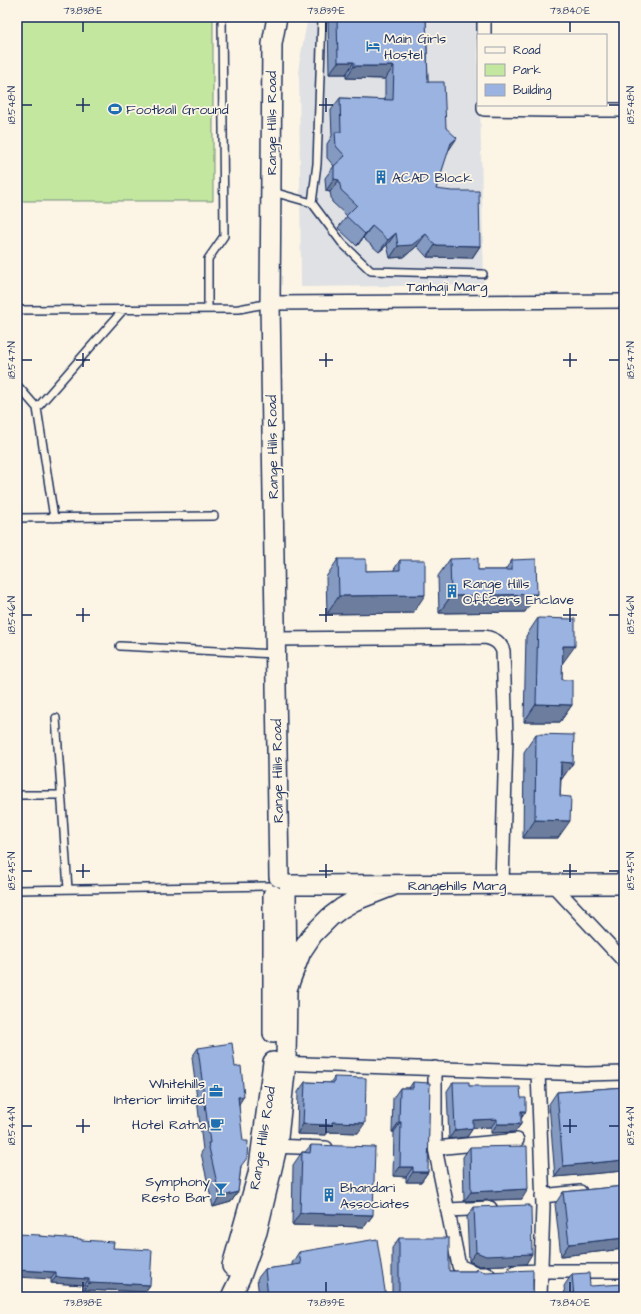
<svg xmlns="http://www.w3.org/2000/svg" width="641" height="1314" font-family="'Architects Daughter',sans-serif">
<rect width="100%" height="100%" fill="#fcf5e5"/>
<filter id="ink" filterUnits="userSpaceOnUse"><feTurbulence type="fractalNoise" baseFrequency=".025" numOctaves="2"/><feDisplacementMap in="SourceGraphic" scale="8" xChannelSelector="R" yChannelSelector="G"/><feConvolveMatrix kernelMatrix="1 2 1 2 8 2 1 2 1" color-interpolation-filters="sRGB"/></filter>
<g filter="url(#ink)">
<path fill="#dfe1e4" d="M 308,17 L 478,17 L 478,105 L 480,105 L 484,285 L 301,287 L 299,64 Z"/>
<path fill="#c4e7a0" stroke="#708b7f" d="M 17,17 L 213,17 L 213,201 L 17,201 Z"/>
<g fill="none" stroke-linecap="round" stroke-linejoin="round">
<g stroke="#1b2f5e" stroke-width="10">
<path id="lane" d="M 273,192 L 312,203 L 342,243 L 371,271 L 483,274
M 312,203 L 317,164 L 322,17
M 208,309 L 208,259 L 224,236 L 222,17
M 17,310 L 239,309 L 270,303
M 17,385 L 37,408 L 54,518
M 37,408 L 124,309
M 17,518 L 214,516
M 120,646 L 275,654
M 56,718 L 68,889
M 17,795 L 61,795
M 17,890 L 269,886"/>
</g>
<g stroke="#1b2f5e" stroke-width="16">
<path id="street" d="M 484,17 L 484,35
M 484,105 L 484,109 L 548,110 L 624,110
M 270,303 L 624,301
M 275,639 L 485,637 C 494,639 500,642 503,651 L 506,738 L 502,884
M 552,884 L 624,961
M 277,1063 L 586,1074 L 624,1073
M 435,1068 L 435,1148 L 459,1266 L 478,1274 L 488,1274
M 538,1072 L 543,1206 L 540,1297
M 270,1146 L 326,1148
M 435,1148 L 517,1140
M 542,1196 L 580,1192
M 448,1210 L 490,1208
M 515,1272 L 541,1271 L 624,1271"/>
</g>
<g stroke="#1b2f5e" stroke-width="22">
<path id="secondary" d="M 277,17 L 272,44 L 270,303 L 279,877
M 289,885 L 624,884
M 273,895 L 273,1033
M 286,895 L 287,979
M 232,1266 L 258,1174 L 273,1062
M 231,1297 L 241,1276 L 257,1232 L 277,1147 L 286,1063 L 287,989 L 301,952 L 313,934 L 330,917 L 342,908 L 354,901 L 395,885"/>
</g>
<use href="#lane" stroke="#fcf5e5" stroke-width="7"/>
<use href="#street" stroke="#fcf5e5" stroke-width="13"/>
<use href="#secondary" stroke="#fcf5e5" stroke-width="19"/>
</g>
<path fill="#849ac1" stroke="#1b2f5e" d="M 330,17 L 426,17 L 428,82 L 446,128 L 448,150 L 436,189 L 480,246 L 472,258 L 427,257 L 417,246 L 404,257 L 390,258 L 387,245 L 379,252 L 363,238 L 357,246 L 338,228 L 347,216 L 332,202 L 330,192 L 326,191 L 325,178 L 334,166 L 327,158 L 327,144 L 332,136 L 331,110 L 340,98 L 385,100 L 385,79 L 346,78 L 346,74 L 329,74 L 328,20 Z
M 338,559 L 366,571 L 393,571 L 400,560 L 413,613 L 327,614 L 326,577 Z
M 450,559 L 478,570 L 505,570 L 512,560 L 525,612 L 439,613 L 438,576 Z
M 538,618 L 562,664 L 562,680 L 572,705 L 560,722 L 524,722 L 526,636 Z
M 536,734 L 573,763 L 561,780 L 558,838 L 523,838 L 524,752 Z
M 198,1048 L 239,1104 L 241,1166 L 238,1192 L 231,1202 L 213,1207 L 201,1153 L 203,1150 L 192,1057 Z
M 334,1077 L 358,1133 L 328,1132 L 326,1135 L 297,1134 L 298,1092 L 305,1082 L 330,1083 Z
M 413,1082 L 428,1172 L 421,1182 L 406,1182 L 406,1177 L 393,1176 L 394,1132 L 392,1132 L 393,1098 L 400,1088 L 409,1088 Z
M 453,1082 L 469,1086 L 480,1087 L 521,1098 L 526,1111 L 521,1119 L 521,1124 L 515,1132 L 491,1133 L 491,1127 L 473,1128 L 467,1137 L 449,1139 L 447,1091 Z
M 624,1087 L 624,1171 L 555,1177 L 549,1104 L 557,1092 Z
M 311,1145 L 373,1215 L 364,1227 L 292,1225 L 293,1165 L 302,1152 L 305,1152 Z
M 470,1147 L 522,1199 L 464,1201 L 463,1157 Z
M 624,1186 L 624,1249 L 561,1256 L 555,1204 L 563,1192 Z
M 474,1207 L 526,1264 L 479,1266 L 469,1261 L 467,1217 Z
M 39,1236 L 81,1240 L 113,1248 L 150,1285 L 145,1292 L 107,1290 L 106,1291 L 84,1290 L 85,1285 L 51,1283 L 51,1279 Z
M 399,1238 L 449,1271 L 475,1271 L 476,1269 L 533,1297 L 392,1297 L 392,1248 Z
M 299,1252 L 386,1297 L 259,1297 L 257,1279 L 265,1269 L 292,1266 L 292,1263 Z
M 572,1274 L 590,1286 L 624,1297 L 565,1297 L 564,1286 Z"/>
<path fill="#6c7d9d" stroke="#1b2f5e" d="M 338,62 L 354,62 L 346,74 L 329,74 Z
M 354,66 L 394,66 L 385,79 L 346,78 Z
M 457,138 L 449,150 L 442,155 L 451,143 Z
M 334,179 L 339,180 L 330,192 L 326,191 Z
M 372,226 L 357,246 L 365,234 Z
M 396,233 L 387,245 L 379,252 L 388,240 Z
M 426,234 L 417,246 L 404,257 L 390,258 L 398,246 Z
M 435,245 L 480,246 L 472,258 L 427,257 Z
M 537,594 L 525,612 L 439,613 L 451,596 Z
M 425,595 L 413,613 L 327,614 L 339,596 Z
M 563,646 L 575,646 L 562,664 Z
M 536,704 L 572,705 L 560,722 L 524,722 Z
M 561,762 L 573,763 L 561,780 Z
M 535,820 L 570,821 L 558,838 L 523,838 Z
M 244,1096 L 238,1106 L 238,1097 Z
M 521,1111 L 526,1111 L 520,1119 Z
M 497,1119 L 491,1127 L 467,1128 L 473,1120 Z
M 332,1122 L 365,1123 L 358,1133 L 328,1132 L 326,1135 L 297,1134 L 303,1124 Z
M 399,1122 L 401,1122 L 394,1132 L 392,1132 Z
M 497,1124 L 521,1124 L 515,1132 L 491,1133 Z
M 473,1128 L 467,1137 L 449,1139 L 455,1130 Z
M 624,1160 L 624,1171 L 555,1177 L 563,1166 Z
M 400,1167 L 413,1167 L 406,1177 L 393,1176 Z
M 413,1172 L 428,1172 L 421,1182 L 406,1182 Z
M 528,1189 L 522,1199 L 464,1201 L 471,1192 Z
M 238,1192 L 231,1202 L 213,1207 L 220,1197 Z
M 300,1213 L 373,1215 L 364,1227 L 292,1225 Z
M 624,1238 L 624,1249 L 561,1256 L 569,1244 Z
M 476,1252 L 532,1254 L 526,1264 L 479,1266 L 469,1261 Z
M 17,1270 L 56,1272 L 51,1279 L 17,1277 Z
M 56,1277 L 89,1279 L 85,1285 L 51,1283 Z
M 89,1283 L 111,1283 L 150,1285 L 145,1292 L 107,1290 L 106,1291 L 84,1290 Z"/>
<path fill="#9ab3e0" stroke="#1b2f5e" d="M 337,17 L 426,17 L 428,82 L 444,82 L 446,128 L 457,138 L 451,143 L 436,189 L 452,191 L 479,191 L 480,246 L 435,245 L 426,234 L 412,245 L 398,246 L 396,233 L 388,240 L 372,226 L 365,234 L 346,216 L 357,205 L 341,190 L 339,180 L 334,179 L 334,166 L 345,156 L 336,146 L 335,132 L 341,132 L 340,98 L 393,100 L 394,66 L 354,66 L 354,62 L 338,62 Z
M 478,558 L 478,570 L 512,570 L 512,560 L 536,559 L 537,594 L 451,596 L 450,559 Z
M 338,559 L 366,559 L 366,571 L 400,570 L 400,560 L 425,560 L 425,595 L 339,596 Z
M 538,618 L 575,619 L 575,646 L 563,646 L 562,680 L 572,680 L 572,705 L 536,704 Z
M 536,734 L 574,735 L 573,763 L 561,762 L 560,796 L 571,797 L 570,821 L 535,820 Z
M 232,1043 L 235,1067 L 241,1066 L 244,1096 L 238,1097 L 243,1141 L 248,1141 L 247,1158 L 241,1166 L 238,1192 L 220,1197 L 208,1143 L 210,1143 L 198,1048 Z
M 334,1077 L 366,1078 L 365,1123 L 332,1122 L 332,1125 L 303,1124 L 305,1082 L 334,1083 Z
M 413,1082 L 430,1083 L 428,1172 L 413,1172 L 413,1167 L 400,1167 L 401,1122 L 399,1122 L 400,1088 L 413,1088 Z
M 453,1082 L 469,1082 L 469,1086 L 479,1086 L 480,1087 L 520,1087 L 521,1098 L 526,1098 L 526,1111 L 521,1111 L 521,1124 L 497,1124 L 497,1119 L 473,1120 L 473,1128 L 455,1130 Z
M 624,1087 L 624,1160 L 563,1166 L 557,1092 Z
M 311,1145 L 375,1147 L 373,1215 L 300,1213 L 302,1152 L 310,1153 Z
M 527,1146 L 528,1189 L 471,1192 L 470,1147 Z
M 624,1186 L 624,1238 L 569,1244 L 563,1192 Z
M 529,1205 L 529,1207 L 531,1207 L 532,1254 L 486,1256 L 476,1252 L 474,1207 Z
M 17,1234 L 40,1235 L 39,1236 L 81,1239 L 81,1240 L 114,1242 L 113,1248 L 152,1250 L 150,1285 L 111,1283 L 111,1284 L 89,1283 L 89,1279 L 56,1277 L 56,1272 L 17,1270 Z
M 399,1238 L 449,1238 L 449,1271 L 477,1271 L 476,1269 L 485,1272 L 533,1270 L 533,1297 L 399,1297 Z
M 377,1239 L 386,1297 L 268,1297 L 265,1269 L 301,1264 L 299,1252 Z
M 589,1273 L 590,1286 L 624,1284 L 624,1297 L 569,1297 L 574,1297 L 572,1274 Z"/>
</g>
<path fill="none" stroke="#1b2f5e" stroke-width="1.5" d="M 83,22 L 83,32M 326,22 L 326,32M 570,22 L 570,32M 83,98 L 83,112M 326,98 L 326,112M 22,105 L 32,105M 76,105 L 90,105M 319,105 L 333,105M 609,105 L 619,105M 83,353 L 83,367M 326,353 L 326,367M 570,353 L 570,367M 22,360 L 32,360M 76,360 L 90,360M 319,360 L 333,360M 563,360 L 577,360M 609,360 L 619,360M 83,608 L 83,622M 326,608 L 326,622M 570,608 L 570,622M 22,615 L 32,615M 76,615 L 90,615M 319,615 L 333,615M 563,615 L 577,615M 609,615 L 619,615M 83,864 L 83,878M 326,864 L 326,878M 570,864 L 570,878M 22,871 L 32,871M 76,871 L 90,871M 319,871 L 333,871M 563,871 L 577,871M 609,871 L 619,871M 83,1119 L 83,1133M 326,1119 L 326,1133M 570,1119 L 570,1133M 22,1126 L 32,1126M 76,1126 L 90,1126M 319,1126 L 333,1126M 563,1126 L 577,1126M 609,1126 L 619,1126M 83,1282 L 83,1292M 326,1282 L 326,1292M 570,1282 L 570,1292"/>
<defs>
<g id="hotel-bare" transform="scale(1.08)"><path d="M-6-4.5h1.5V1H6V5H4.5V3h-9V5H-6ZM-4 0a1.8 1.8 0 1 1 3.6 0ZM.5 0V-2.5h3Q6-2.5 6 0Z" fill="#1f6fb2" stroke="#fcf5e5" stroke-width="2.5" paint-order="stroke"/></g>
<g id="stadium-bare" transform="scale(1.08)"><path d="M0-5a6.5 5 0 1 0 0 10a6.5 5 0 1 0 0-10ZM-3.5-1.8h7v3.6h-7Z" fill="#1f6fb2" stroke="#fcf5e5" stroke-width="2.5" paint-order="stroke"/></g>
<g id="building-bare" transform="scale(1.08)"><path d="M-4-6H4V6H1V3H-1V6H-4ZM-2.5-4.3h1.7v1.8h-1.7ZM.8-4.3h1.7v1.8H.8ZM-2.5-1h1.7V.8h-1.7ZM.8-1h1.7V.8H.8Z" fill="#1f6fb2" stroke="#fcf5e5" stroke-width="2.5" paint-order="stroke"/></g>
<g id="office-bare" transform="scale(1.08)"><path d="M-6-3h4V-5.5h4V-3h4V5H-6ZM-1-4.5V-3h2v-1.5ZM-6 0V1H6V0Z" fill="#1f6fb2" stroke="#fcf5e5" stroke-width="2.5" paint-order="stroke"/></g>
<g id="cafe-bare" transform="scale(1.08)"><path d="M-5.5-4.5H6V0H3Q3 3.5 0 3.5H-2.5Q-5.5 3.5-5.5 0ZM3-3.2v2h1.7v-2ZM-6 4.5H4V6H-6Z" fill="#1f6fb2" stroke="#fcf5e5" stroke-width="2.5" paint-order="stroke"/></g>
<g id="bar-bare" transform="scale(1.08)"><path d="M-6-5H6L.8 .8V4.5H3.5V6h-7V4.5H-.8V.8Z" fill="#1f6fb2" stroke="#fcf5e5" stroke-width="2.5" paint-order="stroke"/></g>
</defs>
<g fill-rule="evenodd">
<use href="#hotel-bare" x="373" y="46"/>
<use href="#stadium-bare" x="115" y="109"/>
<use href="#building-bare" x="381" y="177"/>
<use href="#building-bare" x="452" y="591"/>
<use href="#office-bare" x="216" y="1091"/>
<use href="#cafe-bare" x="217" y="1124"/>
<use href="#bar-bare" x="221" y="1189"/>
<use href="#building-bare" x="329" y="1195"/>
</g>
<g text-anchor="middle" stroke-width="3.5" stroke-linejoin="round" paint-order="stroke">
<g font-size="14" fill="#1b2f5e" stroke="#fcf5e5" text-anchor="start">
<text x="384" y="43">Main Girls<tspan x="384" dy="16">Hostel</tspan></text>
<text x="126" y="114">Football Ground</text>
<text x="392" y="182">ACAD Block</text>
<text x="463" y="588">Range Hills<tspan x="463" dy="16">Offcers Enclave</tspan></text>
<text x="205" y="1088" text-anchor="end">Whitehills<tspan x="205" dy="16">Interior limited</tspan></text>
<text x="206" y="1129" text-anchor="end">Hotel Ratna</text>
<text x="210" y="1186" text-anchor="end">Symphony<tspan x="210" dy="16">Resto Bar</tspan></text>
<text x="340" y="1192">Bhandari<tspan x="340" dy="16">Associates</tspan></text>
</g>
<g font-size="14" fill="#1b2f5e" stroke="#fcf5e5">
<text transform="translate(271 123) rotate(-90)" y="5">Range Hills Road</text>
<text x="447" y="291">Tanhaji Marg</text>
<text transform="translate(272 447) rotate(-91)" y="5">Range Hills Road</text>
<text transform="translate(277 771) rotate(-91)" y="5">Range Hills Road</text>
<text x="457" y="890">Rangehills Marg</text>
<text transform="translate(262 1138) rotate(-81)" y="5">Range Hills Road</text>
</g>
</g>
<rect width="641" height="1314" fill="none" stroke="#fcf5e5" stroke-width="44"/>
<rect x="477" y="34" width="130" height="72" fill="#fcf5e5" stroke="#a2a6af"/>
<rect x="485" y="47" width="20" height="6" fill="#fcf5e5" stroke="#a2a6af"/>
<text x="513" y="54" font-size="12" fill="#1b2f5e">Road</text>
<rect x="485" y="64" width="20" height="12" fill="#c4e7a0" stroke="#a2a6af"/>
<text x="513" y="74" font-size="12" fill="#1b2f5e">Park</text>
<rect x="485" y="84" width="20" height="12" fill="#9ab3e0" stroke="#a2a6af"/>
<text x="513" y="94" font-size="12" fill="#1b2f5e">Building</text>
<rect x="22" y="22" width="597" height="1270" fill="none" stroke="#1b2f5e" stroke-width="1.5"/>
<g font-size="10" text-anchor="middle" fill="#1b2f5e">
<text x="83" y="14">73.838°E</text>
<text x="326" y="14">73.839°E</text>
<text x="570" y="14">73.840°E</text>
<text transform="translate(11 105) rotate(-90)" y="4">18.548°N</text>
<text transform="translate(630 105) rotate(-90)" y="4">18.548°N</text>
<text transform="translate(11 360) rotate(-90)" y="4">18.547°N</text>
<text transform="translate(630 360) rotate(-90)" y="4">18.547°N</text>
<text transform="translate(11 615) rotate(-90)" y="4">18.546°N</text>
<text transform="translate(630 615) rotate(-90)" y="4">18.546°N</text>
<text transform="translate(11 871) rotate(-90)" y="4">18.545°N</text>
<text transform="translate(630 871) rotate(-90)" y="4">18.545°N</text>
<text transform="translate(11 1126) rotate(-90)" y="4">18.544°N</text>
<text transform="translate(630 1126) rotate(-90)" y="4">18.544°N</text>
<text x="83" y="1306">73.838°E</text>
<text x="326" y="1306">73.839°E</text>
<text x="570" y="1306">73.840°E</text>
</g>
</svg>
